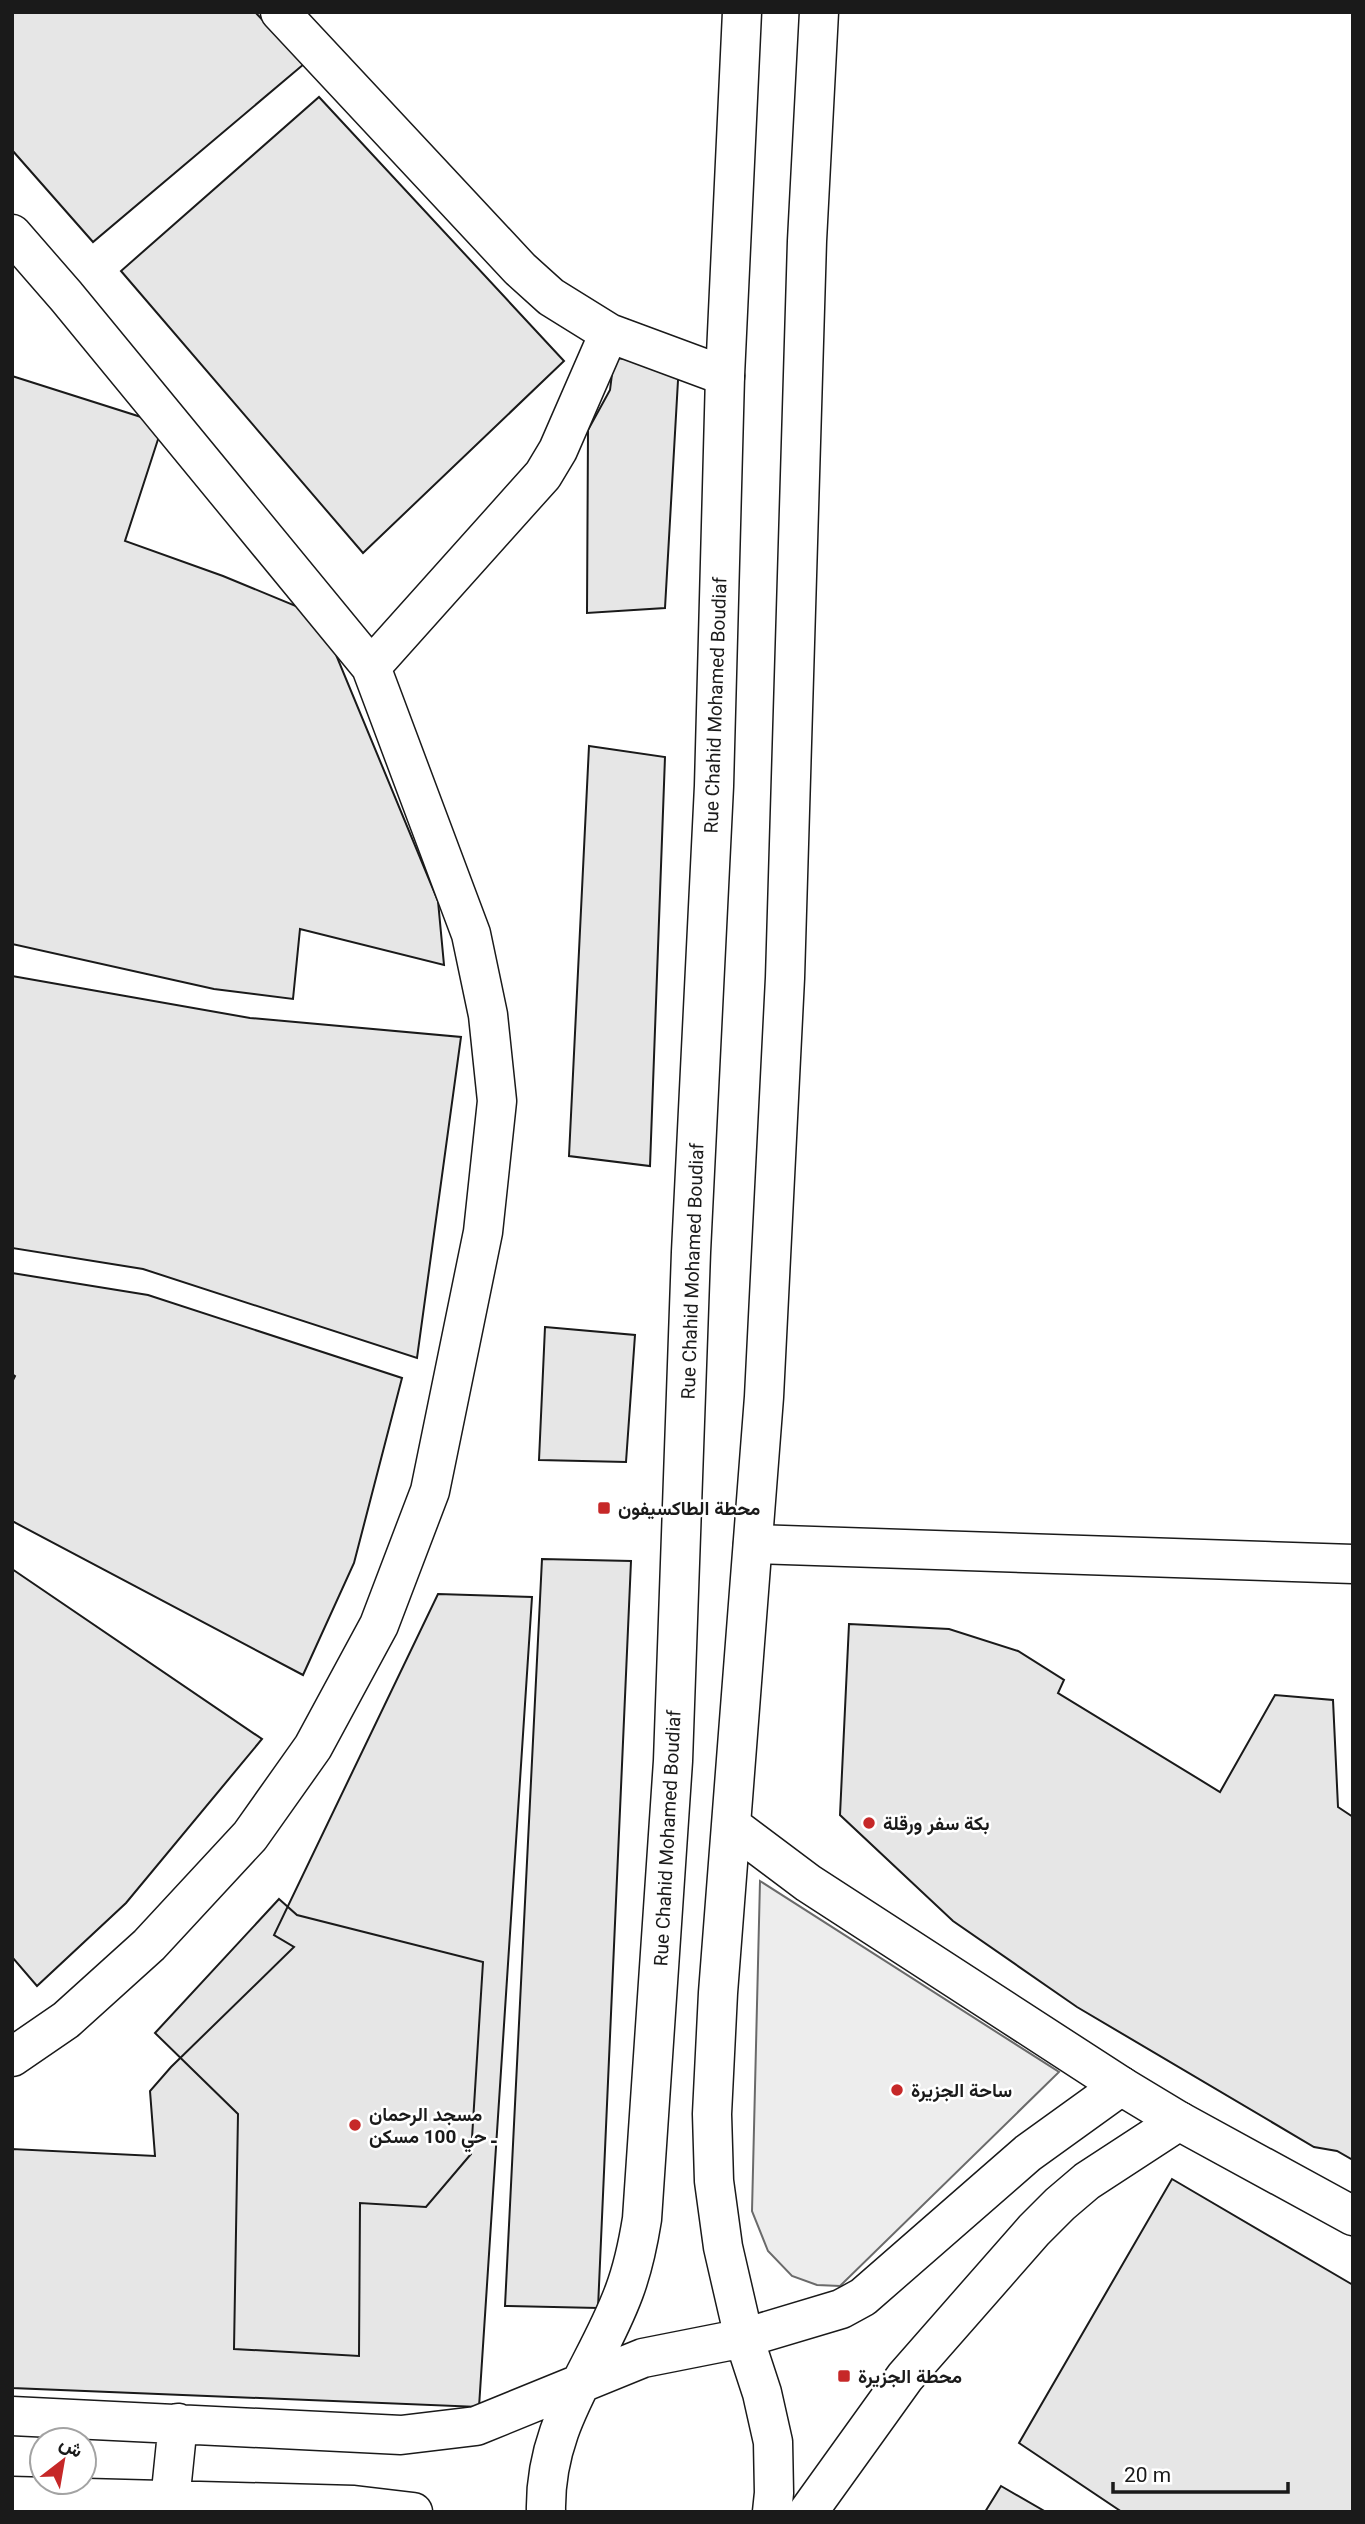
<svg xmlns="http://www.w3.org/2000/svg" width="1365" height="2524" font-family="Roboto,Vazirmatn,sans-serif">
<rect width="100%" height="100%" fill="#fff"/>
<path fill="#ededed" stroke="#6a6a6a" stroke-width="2" d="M 760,1881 L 1059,2072 L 840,2286 L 817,2285 L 792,2276 L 768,2251 L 752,2211 Z"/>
<path fill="#e6e6e6" stroke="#1a1a1a" stroke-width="2" d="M 12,12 L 255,12 L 304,64 L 93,242 L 12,150 Z
M 319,97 L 564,361 L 363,553 L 121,271 Z
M 614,358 L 679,363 L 665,608 L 587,613 L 588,430 L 610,390 Z
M 12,376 L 163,424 L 125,541 L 223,576 L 320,616 L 438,901 L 444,965 L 300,929 L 293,999 L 214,989 L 12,944 Z
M 589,746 L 665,757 L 650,1166 L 569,1156 Z
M 12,976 L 250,1018 L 461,1037 L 417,1358 L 143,1269 L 12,1248 Z
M 12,1273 L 148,1295 L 402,1378 L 354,1563 L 303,1675 L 12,1521 L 12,1382 L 15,1376 L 12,1374 Z
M 545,1327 L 635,1335 L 626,1462 L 539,1460 Z
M 542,1559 L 631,1561 L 598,2308 L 505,2306 Z
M 12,1569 L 262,1739 L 126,1903 L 37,1986 L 12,1957 Z
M 438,1594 L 532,1597 L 479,2407 L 12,2388 L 12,2149 L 155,2156 L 150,2091 L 171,2067 L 294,1947 L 274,1935 Z
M 849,1624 L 949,1629 L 1018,1651 L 1064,1680 L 1058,1693 L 1220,1792 L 1275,1695 L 1333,1700 L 1338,1807 L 1353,1817 L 1353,2160 L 1337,2151 L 1314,2147 L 1077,2007 L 953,1921 L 840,1815 Z
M 279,1899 L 297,1915 L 483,1962 L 471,2154 L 426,2207 L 360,2203 L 359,2356 L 234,2349 L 238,2114 L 155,2033 Z
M 1172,2179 L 1353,2285 L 1353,2512 L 1122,2512 L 1019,2443 Z
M 1001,2486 L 1046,2512 L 985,2512 Z"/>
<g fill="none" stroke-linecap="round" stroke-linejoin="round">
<g stroke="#1a1a1a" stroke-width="41">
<path id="street" d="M 280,12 L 520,269 L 551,297 L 609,333 L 725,376
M 12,234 L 66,296 L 371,667 L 471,934 L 488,1015 L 497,1101 L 483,1232 L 430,1491 L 379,1625 L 313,1747 L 250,1836 L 149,1945 L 66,2020 L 12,2057
M 371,667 L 543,475 L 558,450 L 609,333
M 753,1544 L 1353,1564
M 744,2338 L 841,2309 L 863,2297 L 1028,2153 L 1121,2086
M 808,2512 L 905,2377 L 1034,2230 L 1060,2204 L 1087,2181 L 1179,2121"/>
</g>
<g stroke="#1a1a1a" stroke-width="41">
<path id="secondary" d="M 732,1826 L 808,1883 L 1121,2086 L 1179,2121 L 1353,2216
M 12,2416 L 401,2435 L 476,2426 L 643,2358 L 744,2338
M 12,2496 L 354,2505 L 413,2512
M 170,2501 L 178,2423
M 546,2512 C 544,2423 595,2370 624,2292 C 633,2268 638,2244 642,2219 L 673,1761 L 691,1252 L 714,786 L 725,376 L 742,12
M 772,2512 L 774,2493 L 773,2442 L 762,2393 L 744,2338 L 723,2247 L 714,2181 L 712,2114 L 718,1993 L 764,1397 L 785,978 L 807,241 L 819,12"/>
</g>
<use href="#street" stroke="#fff" stroke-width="38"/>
<use href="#secondary" stroke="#fff" stroke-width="38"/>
</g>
<g fill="#c62828" stroke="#fff" stroke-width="2.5">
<rect x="597" y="1501" width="14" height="14" rx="3.5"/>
<circle cx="869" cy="1823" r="7"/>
<circle cx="897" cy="2090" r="7"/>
<circle cx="355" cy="2125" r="7"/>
<rect x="837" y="2369" width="14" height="14" rx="3.5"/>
</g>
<g text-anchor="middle" stroke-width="5" stroke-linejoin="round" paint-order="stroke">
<g font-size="19" fill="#1a1a1a" stroke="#fff">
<text transform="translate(715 705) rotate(-88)" y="7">Rue Chahid Mohamed Boudiaf</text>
<text transform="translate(692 1271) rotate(-88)" y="7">Rue Chahid Mohamed Boudiaf</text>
<text transform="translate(667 1838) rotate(-87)" y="7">Rue Chahid Mohamed Boudiaf</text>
</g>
<g font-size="19" font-weight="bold" fill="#1a1a1a" stroke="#fff" text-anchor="start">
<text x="618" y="1515">محطة الطاكسيفون</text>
<text x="883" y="1830">بكة سفر ورقلة</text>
<text x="911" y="2097">ساحة الجزيرة</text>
<text x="369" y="2121">مسجد الرحمان<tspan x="369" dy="22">ـ حي 100 مسكن</tspan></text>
<text x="858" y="2383">محطة الجزيرة</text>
</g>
</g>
<rect width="1365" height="2524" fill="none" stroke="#1a1a1a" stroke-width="28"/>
<g transform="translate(63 2461) rotate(31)"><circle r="33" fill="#ffffff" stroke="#a3a3a3" stroke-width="2"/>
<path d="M0-5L12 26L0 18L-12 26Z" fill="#c62828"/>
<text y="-10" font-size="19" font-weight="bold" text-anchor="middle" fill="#1a1a1a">ش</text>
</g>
<path d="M1113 2482v10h175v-10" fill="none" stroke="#1a1a1a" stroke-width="3.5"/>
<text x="1124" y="2482" font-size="21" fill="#1a1a1a" stroke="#ffffff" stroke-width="5" paint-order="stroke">20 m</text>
</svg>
